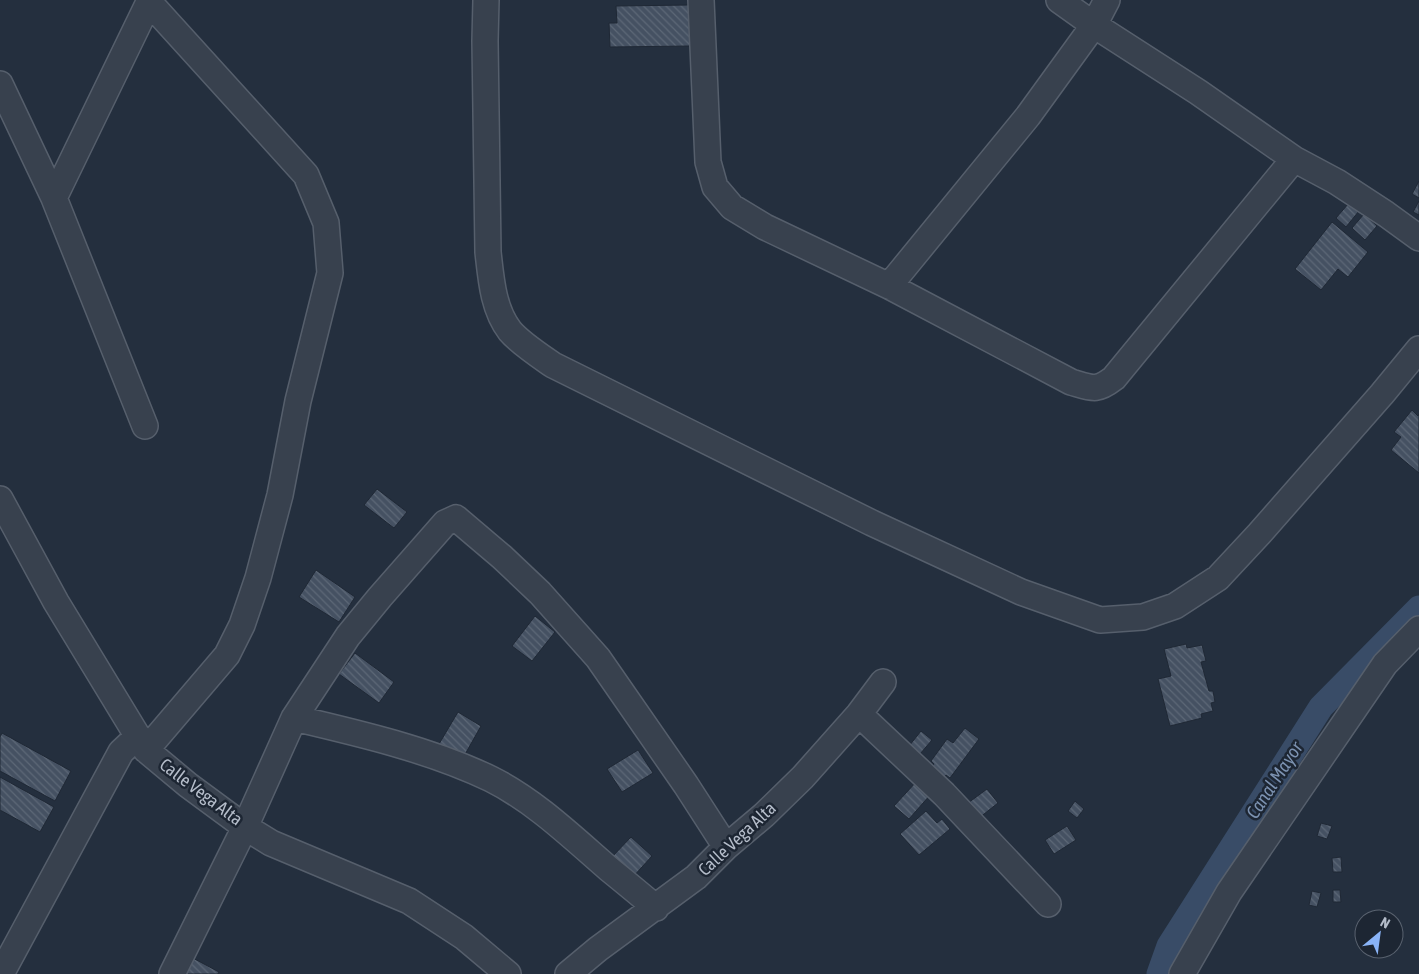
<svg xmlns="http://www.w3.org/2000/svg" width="1419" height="974" font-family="'Asap Condensed',sans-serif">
<defs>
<pattern id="building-back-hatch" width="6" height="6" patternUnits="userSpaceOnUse" patternTransform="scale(1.25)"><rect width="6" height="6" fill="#455162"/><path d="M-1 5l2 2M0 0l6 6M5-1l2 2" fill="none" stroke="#5d6877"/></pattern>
</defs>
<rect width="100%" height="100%" fill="#242f3e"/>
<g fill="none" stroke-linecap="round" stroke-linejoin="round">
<path stroke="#394c67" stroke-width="25" d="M 1159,974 L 1169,946 L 1321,707 L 1419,608"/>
</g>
<path fill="url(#building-back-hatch)" stroke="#1f2835" d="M 689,5 L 690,46 L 610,47 L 609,23 L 617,23 L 616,6 Z
M 1419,181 L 1419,198 L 1412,194 Z
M 1419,201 L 1419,215 L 1413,212 Z
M 1349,203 L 1359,211 L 1346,227 L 1336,218 Z
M 1364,214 L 1377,226 L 1365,240 L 1352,228 Z
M 1332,222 L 1368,252 L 1348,277 L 1338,269 L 1321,290 L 1295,269 Z
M 1412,410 L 1418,416 L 1419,414 L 1419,473 L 1391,450 L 1401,437 L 1394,432 Z
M 377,489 L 407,512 L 394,528 L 364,505 Z
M 316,570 L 355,597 L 339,622 L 299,597 Z
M 535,616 L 555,632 L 532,661 L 512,646 Z
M 1186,644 L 1187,648 L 1202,645 L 1206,661 L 1201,662 L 1209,691 L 1213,691 L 1215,702 L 1211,703 L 1213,711 L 1201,714 L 1202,718 L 1170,726 L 1158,679 L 1171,676 L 1164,649 Z
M 355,653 L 394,682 L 379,703 L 339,674 Z
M 458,712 L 481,726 L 463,758 L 439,744 Z
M 965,728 L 979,739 L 950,778 L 946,775 L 942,781 L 929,771 L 934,764 L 931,761 L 947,739 L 953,743 Z
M 921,731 L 932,740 L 920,754 L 909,746 Z
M 2,733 L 71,771 L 55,801 L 0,771 L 0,737 Z
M 638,750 L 653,773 L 622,792 L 607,769 Z
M 0,777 L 54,807 L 40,832 L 0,810 Z
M 917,781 L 931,794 L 909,819 L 894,806 Z
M 987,789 L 998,803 L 979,818 L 968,803 Z
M 1075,801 L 1084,809 L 1077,818 L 1068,811 Z
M 926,811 L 937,823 L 942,819 L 950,829 L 919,855 L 900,834 Z
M 1321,823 L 1332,826 L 1327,839 L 1317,836 Z
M 1067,826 L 1076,840 L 1054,854 L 1045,840 Z
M 631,837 L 652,856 L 632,878 L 611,858 Z
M 1341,857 L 1342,872 L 1333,872 L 1332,858 Z
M 1333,890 L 1340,890 L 1341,902 L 1333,902 Z
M 1312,891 L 1321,893 L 1317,907 L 1309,905 Z
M 191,957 L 219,972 L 218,974 L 181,974 Z"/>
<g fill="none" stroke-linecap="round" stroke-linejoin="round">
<g stroke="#565f6c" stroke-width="28">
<path id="street" d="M 486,0 L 485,41 L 488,252 C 491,279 493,309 510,331 C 520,343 540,356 553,365 L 872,523 L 1021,592 L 1100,620 L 1143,617 L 1175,606 L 1218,578 L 1259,534 L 1382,394 L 1419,349
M 701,0 L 708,162 L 715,187 L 732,207 L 765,227 L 889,286 L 1071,382 C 1092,388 1096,392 1114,378 L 1294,159
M 1059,0 L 1094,25 L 1198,92 L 1294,159 L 1337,182 L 1386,214 L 1419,238
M 0,84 L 54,198 L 145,426
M 54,198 L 150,0
M 889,286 L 1028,116 L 1094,25 L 1107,0
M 0,499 L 56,602 L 146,750 L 188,785 L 245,827 L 271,843 L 409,901 L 464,937 L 508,974
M 859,714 L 944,794 L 1048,904
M 294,718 C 358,733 431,750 491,779 C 535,801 572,837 609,869 C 625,882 641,895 656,908
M 146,750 L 227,655 L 242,625 L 258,578 L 280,495 L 298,401 L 330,273 L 326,223 L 306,175 L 149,2
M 1,974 L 121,752 L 138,736
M 172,974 L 245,827 L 294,718 L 348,636 L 380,597 L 445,523 L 456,518 L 502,557 L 540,593 L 598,658 L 686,785 L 726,847
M 568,974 L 598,949 L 696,877 L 726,847 L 764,815 L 803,777 L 859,714 L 883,682
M 1182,974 L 1229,892 L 1385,664 L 1419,629"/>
</g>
<use href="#street" stroke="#38414e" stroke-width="25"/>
</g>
<g text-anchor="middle" stroke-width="5" stroke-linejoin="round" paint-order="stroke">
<g font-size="18" fill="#b4bcc9" stroke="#1d2633">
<text transform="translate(201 792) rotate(37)" y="6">Calle Vega Alta</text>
<text transform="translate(737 839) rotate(-43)" y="6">Calle Vega Alta</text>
</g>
<g font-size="19" font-style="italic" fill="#7c92b1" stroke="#1d2633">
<text transform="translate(1274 780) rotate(-57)" y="7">Canal Mayor</text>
</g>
</g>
<g transform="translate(1379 934) rotate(29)"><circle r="24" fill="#1d2633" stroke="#59626f"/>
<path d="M0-4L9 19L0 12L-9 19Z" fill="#8ab4f8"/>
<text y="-8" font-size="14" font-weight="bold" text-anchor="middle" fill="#b4bcc9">N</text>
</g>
</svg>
